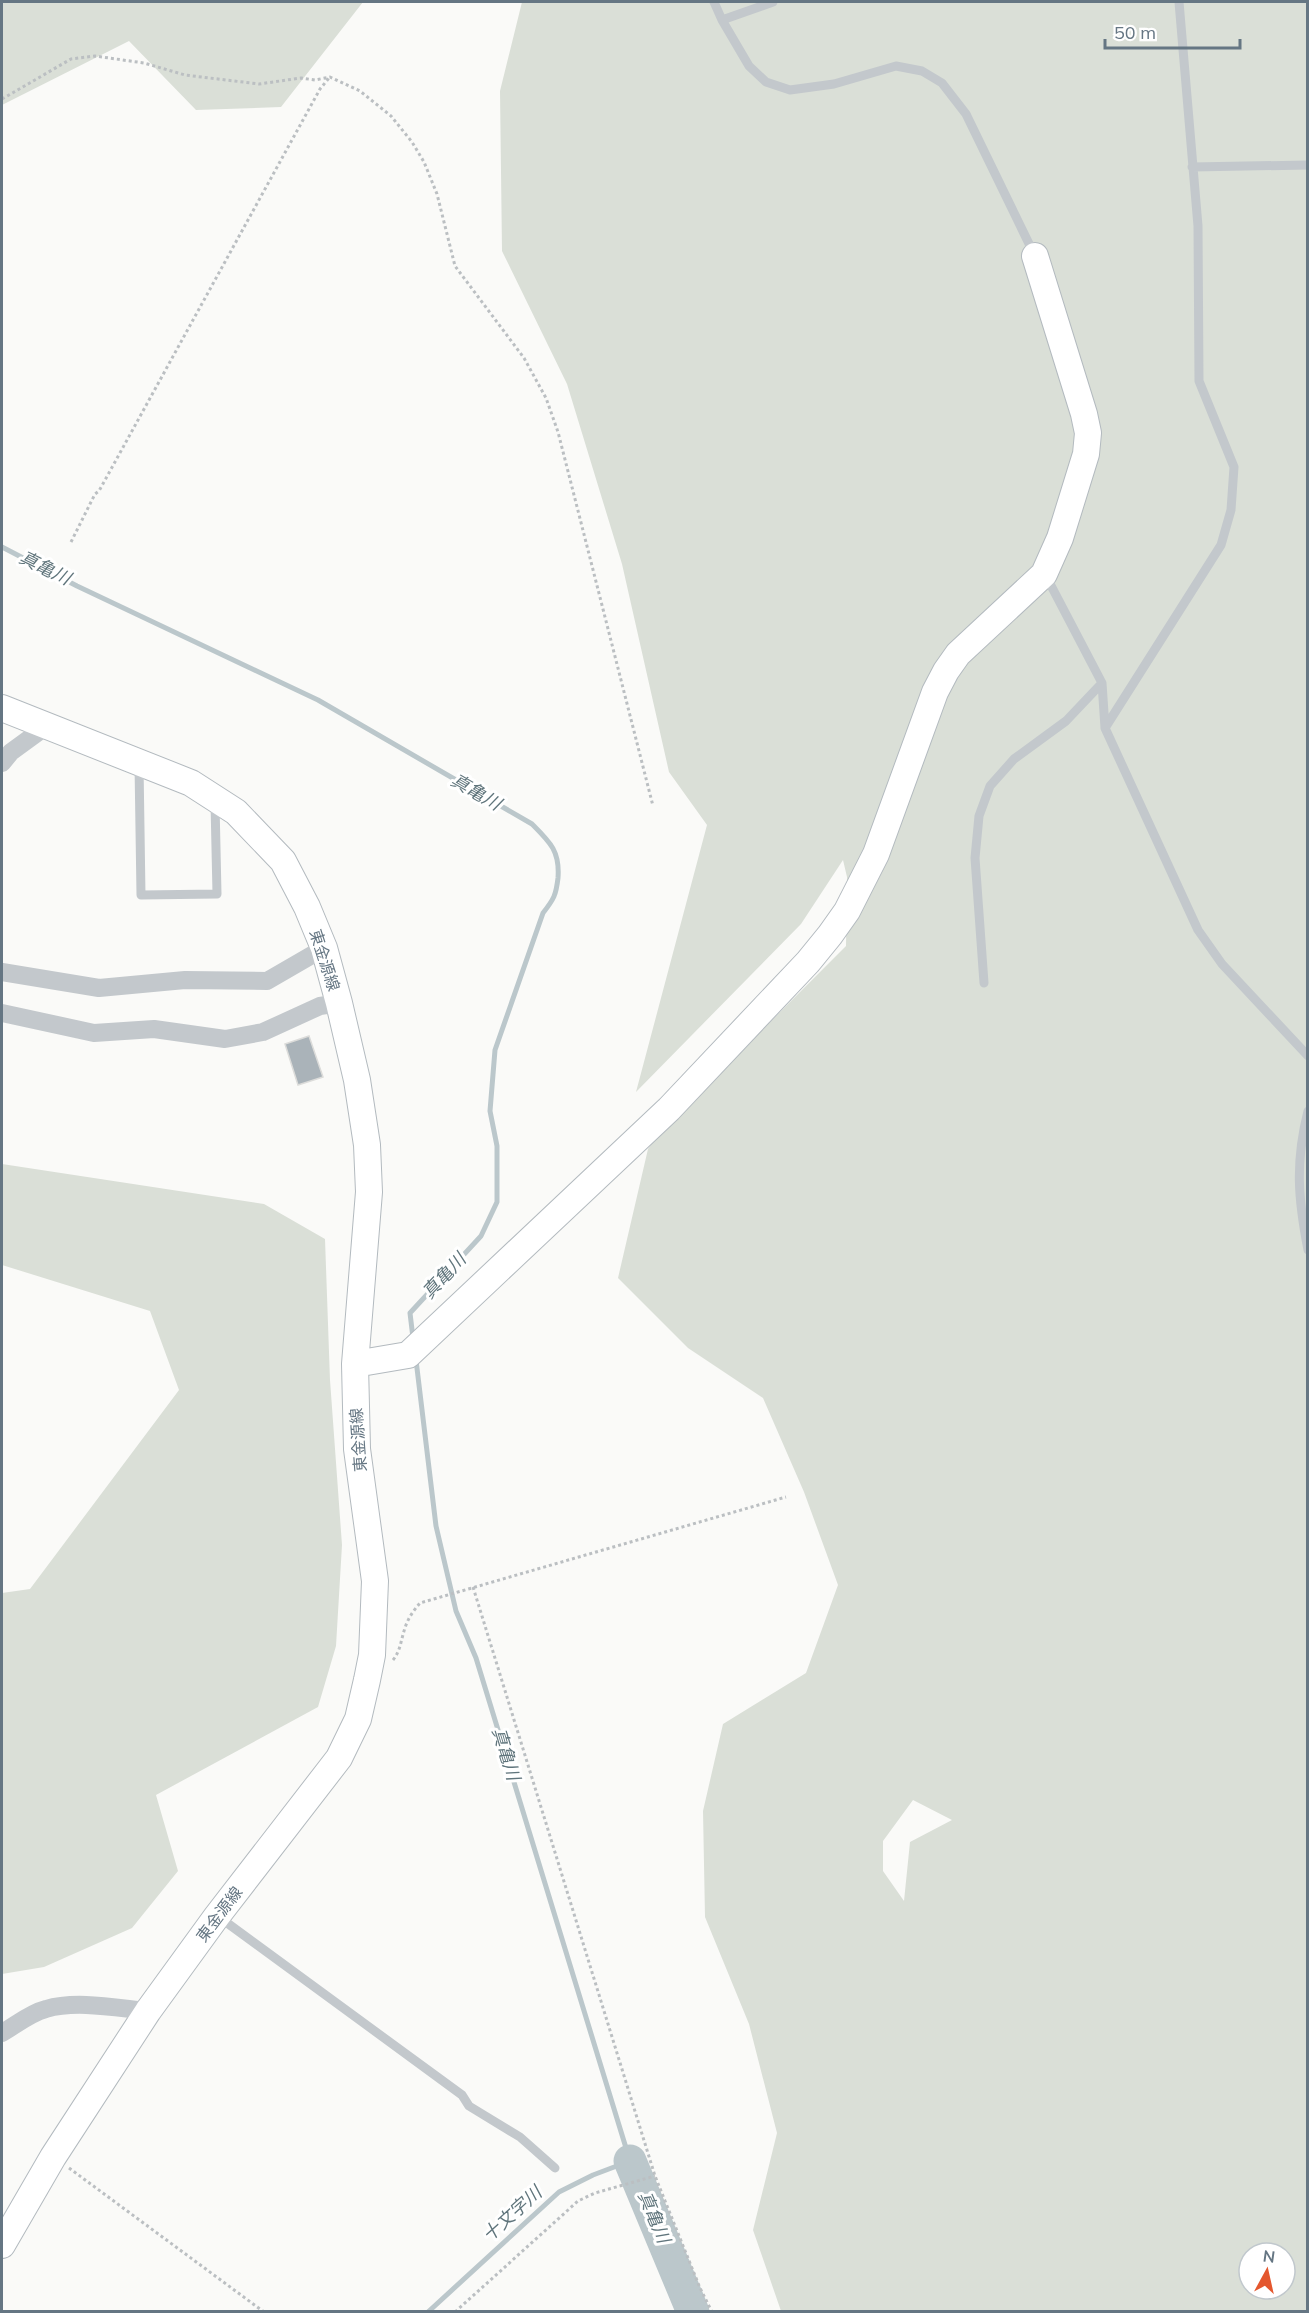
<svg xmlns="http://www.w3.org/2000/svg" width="1309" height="2313" font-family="Mulish,'Noto Sans JP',sans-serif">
<rect width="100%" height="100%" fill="#fafaf8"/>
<path fill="#dadfd7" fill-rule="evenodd" d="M 2,2 L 363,2 L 281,107 L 196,110 L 129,41 L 2,105 Z
M 522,2 L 1307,2 L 1307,2311 L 781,2311 L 753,2230 L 777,2133 L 749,2024 L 705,1917 L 703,1811 L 723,1724 L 806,1673 L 838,1585 L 804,1492 L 763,1398 L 688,1348 L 618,1278 L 648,1149 L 682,1099 L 757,1035 L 846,946 L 847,877 L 843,860 L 801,924 L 636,1092 L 707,825 L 669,772 L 622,564 L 567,384 L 502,251 L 500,91 ZM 913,1800 L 952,1820 L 910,1842 L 904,1901 L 883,1871 L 883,1841 ZM 1249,2253 L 1285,2253 L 1285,2289 L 1249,2289 Z
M 2,1164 L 264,1204 L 325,1239 L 330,1380 L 342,1545 L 336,1646 L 318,1707 L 156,1795 L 178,1871 L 132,1928 L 44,1967 L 2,1974 L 2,1593 L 30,1589 L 179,1390 L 150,1311 L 2,1265 Z"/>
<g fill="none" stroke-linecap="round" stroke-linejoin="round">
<path stroke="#bbc7cb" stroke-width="5" d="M 2,547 L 77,586 L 318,700 L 532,824 C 550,842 560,851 558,878 C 556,895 554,899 543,913 L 495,1050 L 490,1111 L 497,1146 L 497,1202 L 481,1236 L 410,1313 L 413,1338
M 416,1360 L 436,1526 L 456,1611 L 476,1658 L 630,2161 L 593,2175 L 559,2192 L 428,2312"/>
<path stroke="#bbc7cb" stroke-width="33" d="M 630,2161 L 693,2312"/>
</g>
<path fill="#aab3b9" stroke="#dcdcda" stroke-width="1.5" d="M 309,1036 L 323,1077 L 298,1085 L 285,1044 Z"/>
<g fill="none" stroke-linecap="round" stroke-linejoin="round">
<g stroke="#b3babf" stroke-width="28">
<path id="secondary" d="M 2,708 L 191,783 L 236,812 L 283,861 L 307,907 L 324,948 L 339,1003 L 357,1080 L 367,1145 L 369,1192 L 355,1364 L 357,1449 L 375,1581 L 372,1655 L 367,1680 L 358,1719 L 339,1758 L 217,1916 L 148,2011 L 53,2157 L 2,2245
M 355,1364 L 408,1355 L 669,1109 L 808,962 L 830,935 L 847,911 L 876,854 L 935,692 L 946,671 L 958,654 L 1044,574 L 1060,538 L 1086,454 L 1088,433 L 1084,414 L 1035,256"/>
</g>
<path stroke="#bbbfc2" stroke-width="3" stroke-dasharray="3 3" stroke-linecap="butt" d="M 2,99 L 71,59 L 95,56 L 144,63 L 185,75 L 259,84 L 301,78 L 315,80 L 330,77 L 360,91 L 391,116 L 412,142 L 424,162 L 437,194 L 455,266 L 524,358 L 546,398 L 558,432 L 653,806
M 71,542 L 95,494 L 99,491 L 320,89 L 329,78
M 473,1587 L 655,2176 L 700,2288 L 712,2312
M 393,1660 C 401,1650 401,1639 405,1628 C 408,1618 414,1610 420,1603 L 786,1497
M 69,2168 L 264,2312
M 455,2312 L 578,2201 L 595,2193 L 655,2176"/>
<path stroke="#c3c8cc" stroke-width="9" d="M 714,2 L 722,20 L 749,66 L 766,82 L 790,90 L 834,84 L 896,66 L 922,71 L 942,83 L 966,114 L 1034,254
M 722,20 L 773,2
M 1192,167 L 1308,165
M 1046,576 L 1102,683 L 1105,728 L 1198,930 L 1222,964 L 1308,1056
M 1105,728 L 1221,545 L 1231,510 L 1234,467 L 1199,381 L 1198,226 L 1179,2
M 139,764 L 141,895 L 217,894 L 215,803
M 984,983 L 975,858 L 979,816 L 990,786 L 1014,759 L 1066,721 L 1102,683
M 1308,1111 C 1295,1162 1298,1199 1308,1250
M 219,1917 L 462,2095 L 469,2106 L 520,2137 L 555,2168"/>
<path stroke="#c3c8cc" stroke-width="18" d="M 2,763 L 11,752 L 48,725
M 2,972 L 99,988 L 185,980 L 267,981 L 324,948
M 2,1013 L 94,1033 L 154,1029 L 225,1039 L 263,1032 L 320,1006 L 339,1003
M 2,2033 C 16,2025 30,2013 46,2009 C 76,2000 117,2008 148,2011"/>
<use href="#secondary" stroke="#fff" stroke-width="26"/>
</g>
<g text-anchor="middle" stroke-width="6" stroke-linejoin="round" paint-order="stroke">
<g font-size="16" fill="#657683" stroke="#fff">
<text transform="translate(325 960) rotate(72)" y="6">東金源線</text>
<text transform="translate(358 1440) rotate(-94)" y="6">東金源線</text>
<text transform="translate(219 1914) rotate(-53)" y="6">東金源線</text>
</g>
<g font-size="18" font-style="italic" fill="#60757c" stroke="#fff">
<text transform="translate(45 568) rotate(26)" y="6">真亀川</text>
<text transform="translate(476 792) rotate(30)" y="6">真亀川</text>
<text transform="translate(444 1276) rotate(-47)" y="6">真亀川</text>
<text transform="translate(506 1754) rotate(73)" y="6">真亀川</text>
<text transform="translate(512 2214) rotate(-42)" y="6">十文字川</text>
<text transform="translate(654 2217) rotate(67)" y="6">真亀川</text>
</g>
</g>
<rect width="1309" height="2313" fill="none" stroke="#657683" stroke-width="6"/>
<g transform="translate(1267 2271) rotate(8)"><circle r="28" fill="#ffffff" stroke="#c1c8cd" stroke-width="1.5"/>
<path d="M0-4.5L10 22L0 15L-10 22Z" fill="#e4572e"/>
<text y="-9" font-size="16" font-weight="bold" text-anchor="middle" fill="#657683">N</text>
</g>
<path d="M1105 39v9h135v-9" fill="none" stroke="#657683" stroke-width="3"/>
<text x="1114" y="39" font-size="18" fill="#657683" stroke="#ffffff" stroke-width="4.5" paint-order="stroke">50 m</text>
</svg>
